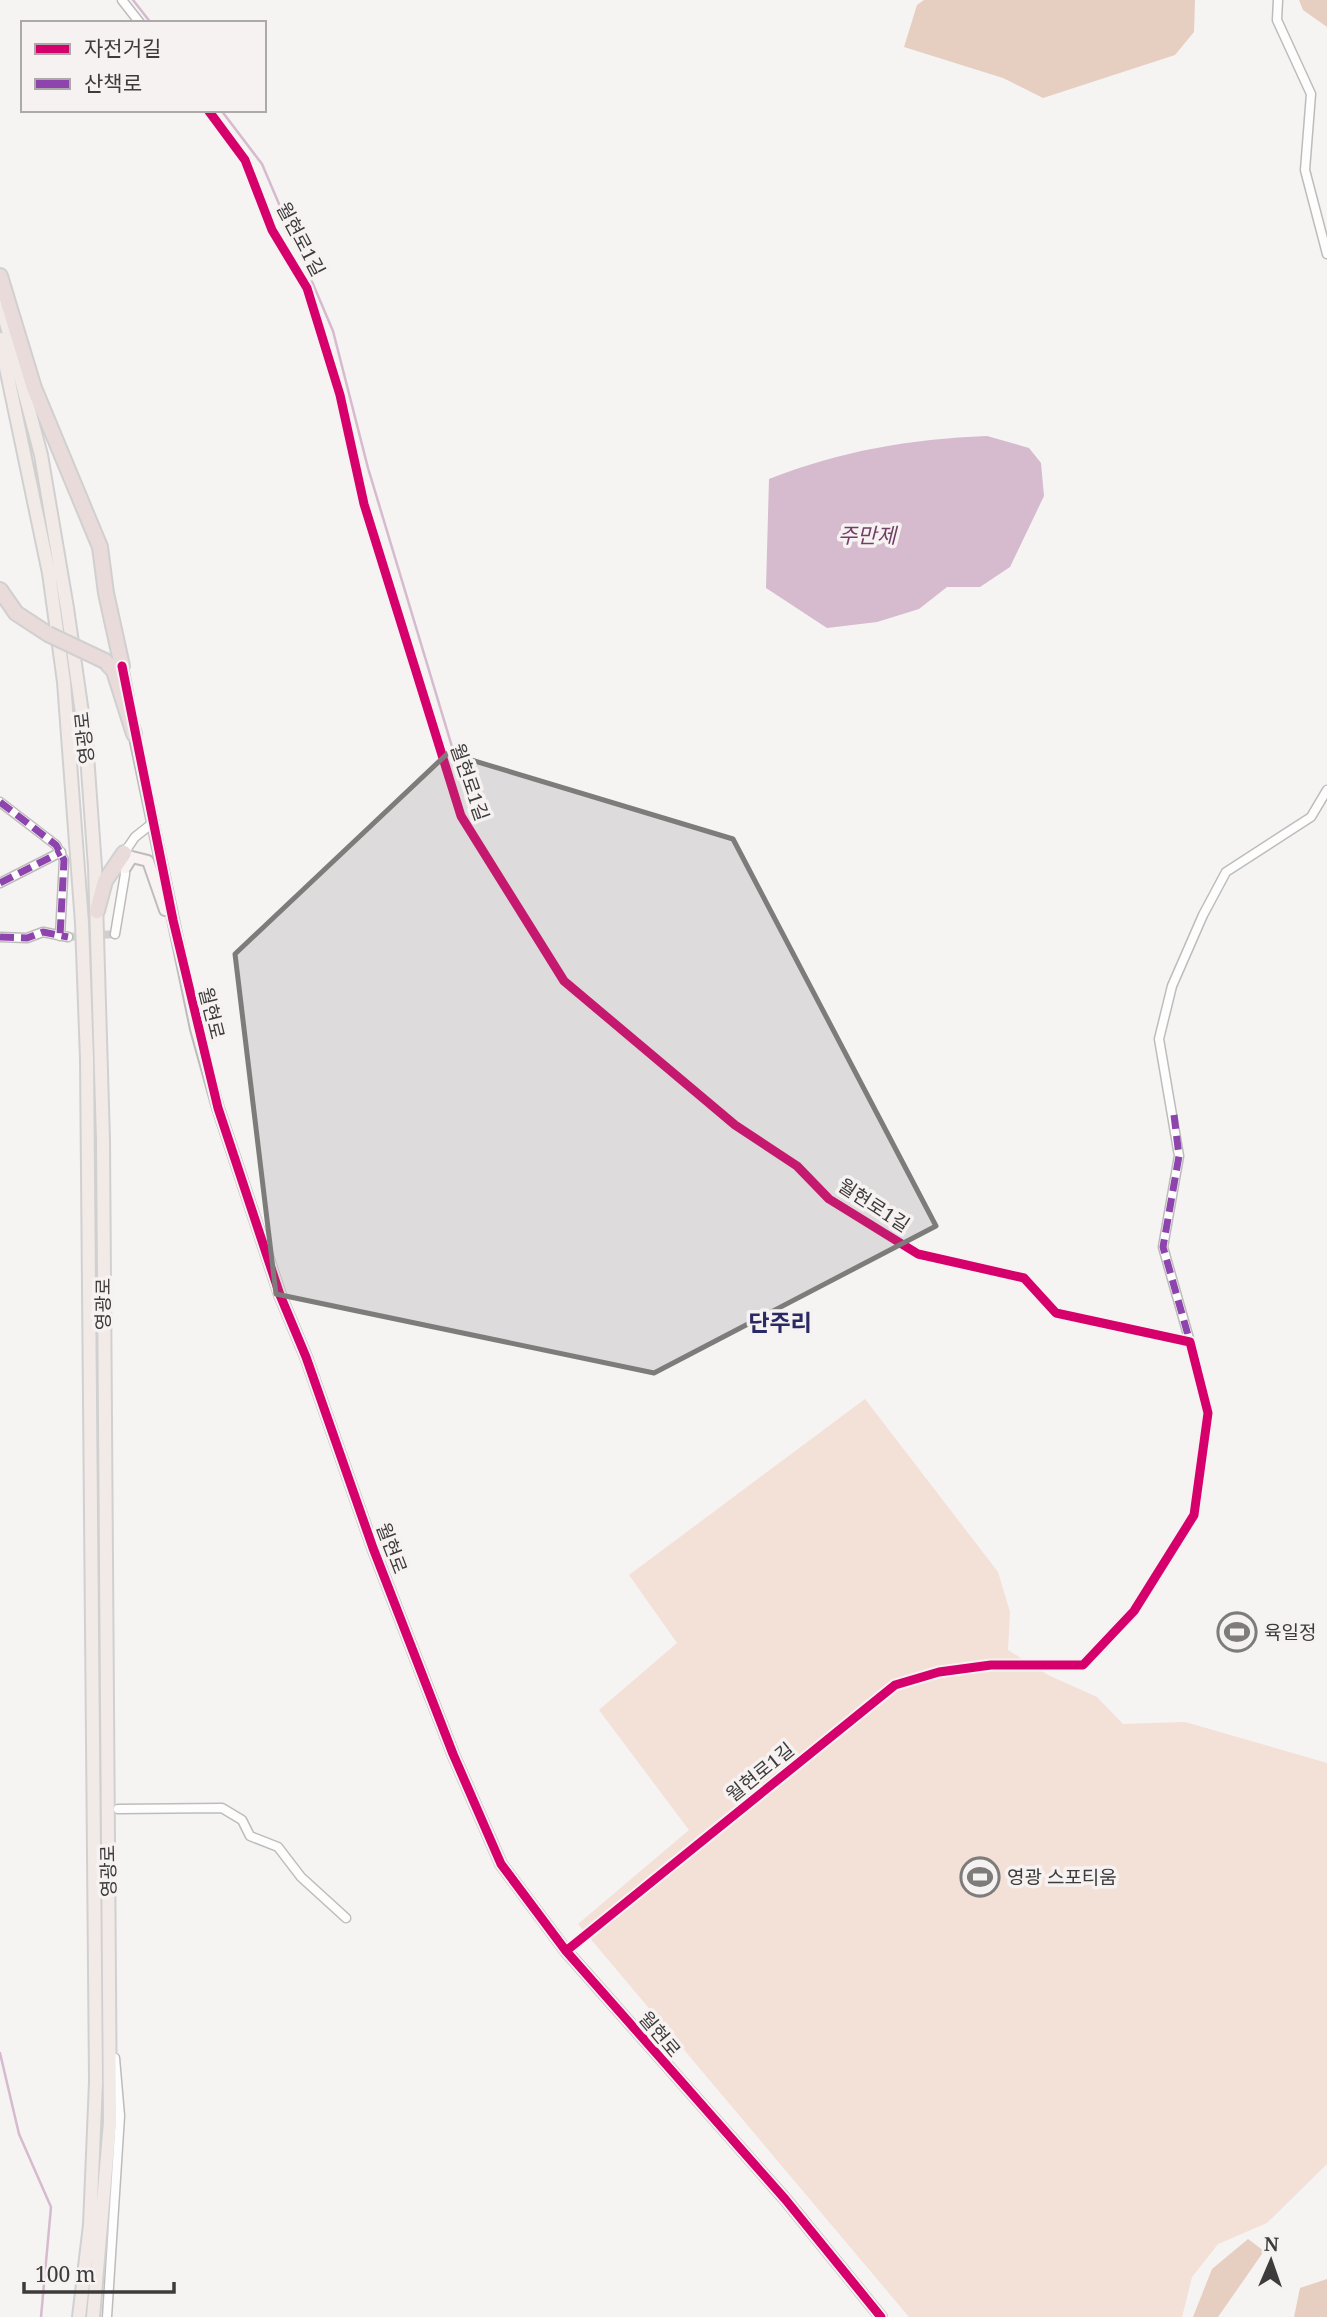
<svg xmlns="http://www.w3.org/2000/svg" width="1327" height="2317" font-family="'Noto Serif','Noto Sans KR',serif">
<rect width="100%" height="100%" fill="#f6f3f3"/>
<path fill="#f3e0d6" d="M 865,1399 L 998,1572 L 1010,1612 L 1008,1650 L 1048,1675 L 1097,1697 L 1123,1724 L 1185,1722 L 1327,1763 L 1327,2164 L 1267,2223 L 1218,2244 L 1192,2277 L 1182,2317 L 909,2317 L 578,1924 L 689,1830 L 599,1710 L 677,1643 L 629,1575 Z"/>
<path fill="#e6cec1" d="M 924,0 L 1195,0 L 1194,32 L 1175,55 L 1043,98 L 1003,78 L 904,47 L 917,5 Z
M 1299,0 L 1327,0 L 1327,27 L 1303,10 Z
M 1248,2239 L 1264,2251 L 1218,2317 L 1193,2317 L 1212,2269 Z
M 1327,2279 L 1327,2317 L 1294,2317 L 1300,2288 Z"/>
<path fill="#d6bace" d="M 987,436 L 1029,448 L 1041,463 L 1044,496 L 1010,567 L 980,587 L 947,587 L 919,609 L 877,622 L 827,628 L 766,588 L 769,479 C 840,451 910,439 987,436 Z"/>
<g fill="none" stroke-linecap="round" stroke-linejoin="round">
<path stroke="#d6bace" stroke-width="2.5" d="M 133,0 L 151,23
M 221,110 L 262,164 L 333,331 L 368,468 L 472,813
M 0,2053 L 19,2134 L 51,2207 L 41,2317"/>
<path stroke="#d1cece" stroke-width="8" stroke-dasharray="8 4" stroke-linecap="butt" d="M 68,937 L 115,934"/>
<g stroke="#bebbbb" stroke-width="11">
<path id="street" d="M 122,0 L 140,23
M 1278,0 L 1277,20 L 1311,94 L 1305,170 L 1327,254
M 208,110 L 245,160 L 272,230 L 307,288 L 340,395 L 364,504 L 461,816 L 564,981 L 735,1125 L 797,1166 L 829,1199 L 918,1254 L 1024,1278 L 1056,1313 L 1190,1342 L 1208,1413 L 1194,1515 L 1134,1611 L 1083,1665 L 991,1665 L 939,1672 L 895,1685 L 566,1951
M 0,802 L 56,845 L 64,860 L 60,936
M 0,883 L 61,852
M 115,934 L 125,874 L 124,853 L 135,837 L 154,822
M 0,937 L 27,938 L 43,932 L 68,937
M 1190,1342 L 1163,1247 L 1179,1156 L 1159,1039 L 1172,986 L 1203,915 L 1226,872 L 1311,817 L 1327,790
M 118,1809 L 222,1808 L 242,1820 L 250,1836 L 278,1847 L 301,1877 L 346,1918
M 107,2317 L 120,2116 L 115,2058"/>
</g>
<g stroke="#bebbbb" stroke-width="14">
<path id="secondary" d="M 122,666 L 128,698
M 133,728 L 196,1029 L 218,1108 L 280,1295 L 306,1357 L 373,1548 L 453,1754 L 501,1864 L 566,1951 L 785,2199 L 881,2317
M 125,868 L 132,857 L 148,861 L 165,910"/>
</g>
<g stroke="#d1d0d0" stroke-width="16">
<path id="primary" d="M 0,300 L 41,455 L 67,608 L 86,741 L 95,867 L 103,1140 L 110,2122 L 93,2317
M 0,339 L 49,573 L 64,682 L 82,923 L 87,1059 L 96,2082 L 90,2225 L 79,2317"/>
</g>
<g stroke="#d1d0d0" stroke-width="18">
<path id="highway" d="M 0,276 L 34,388 L 100,547 L 106,593 L 122,666
M 0,590 L 16,613 L 48,634
M 105,661 L 114,671 L 134,734
M 97,911 L 105,881 L 124,853"/>
</g>
<use href="#street" stroke="#fefdfd" stroke-width="8"/>
<use href="#secondary" stroke="#f8f3f2" stroke-width="10"/>
<use href="#primary" stroke="#f2eae7" stroke-width="12"/>
<use href="#highway" stroke="#e8dbd9" stroke-width="14"/>
<g stroke="#d1d0d0" stroke-width="18" stroke-linecap="butt">
<path id="highway-bridge" d="M 48,634 L 105,661"/>
</g>
<use href="#highway-bridge" stroke="#e8dbd9" stroke-width="14"/>
<path stroke="#8e44ad" stroke-width="7" stroke-dasharray="14 7" stroke-linecap="butt" d="M 0,802 L 56,845 L 64,860 L 60,936
M 0,883 L 61,852
M 0,937 L 27,938 L 43,932 L 68,937
M 1174,1115 L 1179,1156 L 1163,1247 L 1190,1342"/>
<g stroke="#f7f2f2" stroke-width="13">
<path id="cycleway" d="M 208,110 L 245,160 L 272,230 L 307,288 L 340,395 L 364,504 L 461,816 L 564,981 L 735,1125 L 797,1166 L 829,1199 L 918,1254 L 1024,1278 L 1056,1313 L 1190,1342 L 1208,1413 L 1194,1515 L 1134,1611 L 1083,1665 L 991,1665 L 939,1672 L 895,1685 L 566,1951
M 122,666 L 173,920 L 218,1108 L 280,1295 L 306,1357 L 373,1548 L 453,1754 L 501,1864 L 566,1951 L 785,2199 L 881,2317"/>
</g>
<use href="#cycleway" stroke="#d6006c" stroke-width="9"/>
</g>
<path fill="#7e7b7b" fill-opacity="0.2" stroke="#7e7b7b" stroke-width="5" stroke-linejoin="round" d="M 448,753 L 733,839 L 936,1226 L 654,1373 L 276,1294 L 235,954 Z"/>
<defs>
<g id="stadium-ring" transform="scale(2.0125)"><circle r="9.5" fill="#f7f2f2" stroke="#7e7b7b" stroke-width="1.5"/><path d="M0-5a6.5 5 0 1 0 0 10a6.5 5 0 1 0 0-10ZM-3.5-1.8h7v3.6h-7Z" fill="#7e7b7b"/></g>
</defs>
<g fill-rule="evenodd">
<use href="#stadium-ring" x="1237" y="1632"/>
<use href="#stadium-ring" x="980" y="1877"/>
</g>
<g text-anchor="middle" stroke-width="7" stroke-linejoin="round" paint-order="stroke">
<g font-size="19" fill="#3d3b3b" stroke="#f7f2f2">
<text transform="translate(301 239) rotate(62)" y="7">월현로1길</text>
<text transform="translate(84 738) rotate(-96)" y="7">영광로</text>
<text transform="translate(470 782) rotate(71)" y="7">월현로1길</text>
<text transform="translate(212 1013) rotate(76)" y="7">월현로</text>
<text transform="translate(874 1205) rotate(33)" y="7">월현로1길</text>
<text transform="translate(103 1304) rotate(-90)" y="7">영광로</text>
<text transform="translate(392 1548) rotate(69)" y="7">월현로</text>
<text transform="translate(760 1772) rotate(-39)" y="7">월현로1길</text>
<text transform="translate(108 1871) rotate(-91)" y="7">영광로</text>
<text transform="translate(660 2034) rotate(50)" y="7">월현로</text>
</g>
<g font-size="19" fill="#3d3b3b" stroke="#f7f2f2" text-anchor="start">
<text x="1264" y="1639">육일정</text>
<text x="1007" y="1884">영광 스포티움</text>
</g>
<g font-size="21" font-style="italic" fill="#713e65" stroke="#f7f2f2">
<text x="867" y="543">주만제</text>
</g>
<g font-size="23" font-weight="bold" fill="#292963" stroke="#f7f2f2">
<text x="780" y="1331">단주리</text>
</g>
</g>
<rect x="21" y="21" width="245" height="91" fill="#f7f2f2" stroke="#ada9a9" stroke-width="2"/>
<rect x="35" y="44" width="35" height="10" fill="#d6006c" stroke="#ada9a9" stroke-width="2"/>
<text x="84" y="56" font-size="21" fill="#3d3b3b">자전거길</text>
<rect x="35" y="79" width="35" height="10" fill="#8e44ad" stroke="#ada9a9" stroke-width="2"/>
<text x="84" y="91" font-size="21" fill="#3d3b3b">산책로</text>
<g transform="translate(1271 2261) rotate(2)" stroke="#f7f2f2" stroke-width="5" paint-order="stroke">
<path d="M0-5L12 26L0 18L-12 26Z" fill="#3d3b3b"/>
<text y="-10" font-size="19" font-weight="bold" text-anchor="middle" fill="#3d3b3b">N</text>
</g>
<path d="M24 2282v10h150v-10" fill="none" stroke="#3d3b3b" stroke-width="3.5"/>
<text x="35" y="2282" font-size="21" fill="#3d3b3b" stroke="#f7f2f2" stroke-width="5" paint-order="stroke">100 m</text>
</svg>
